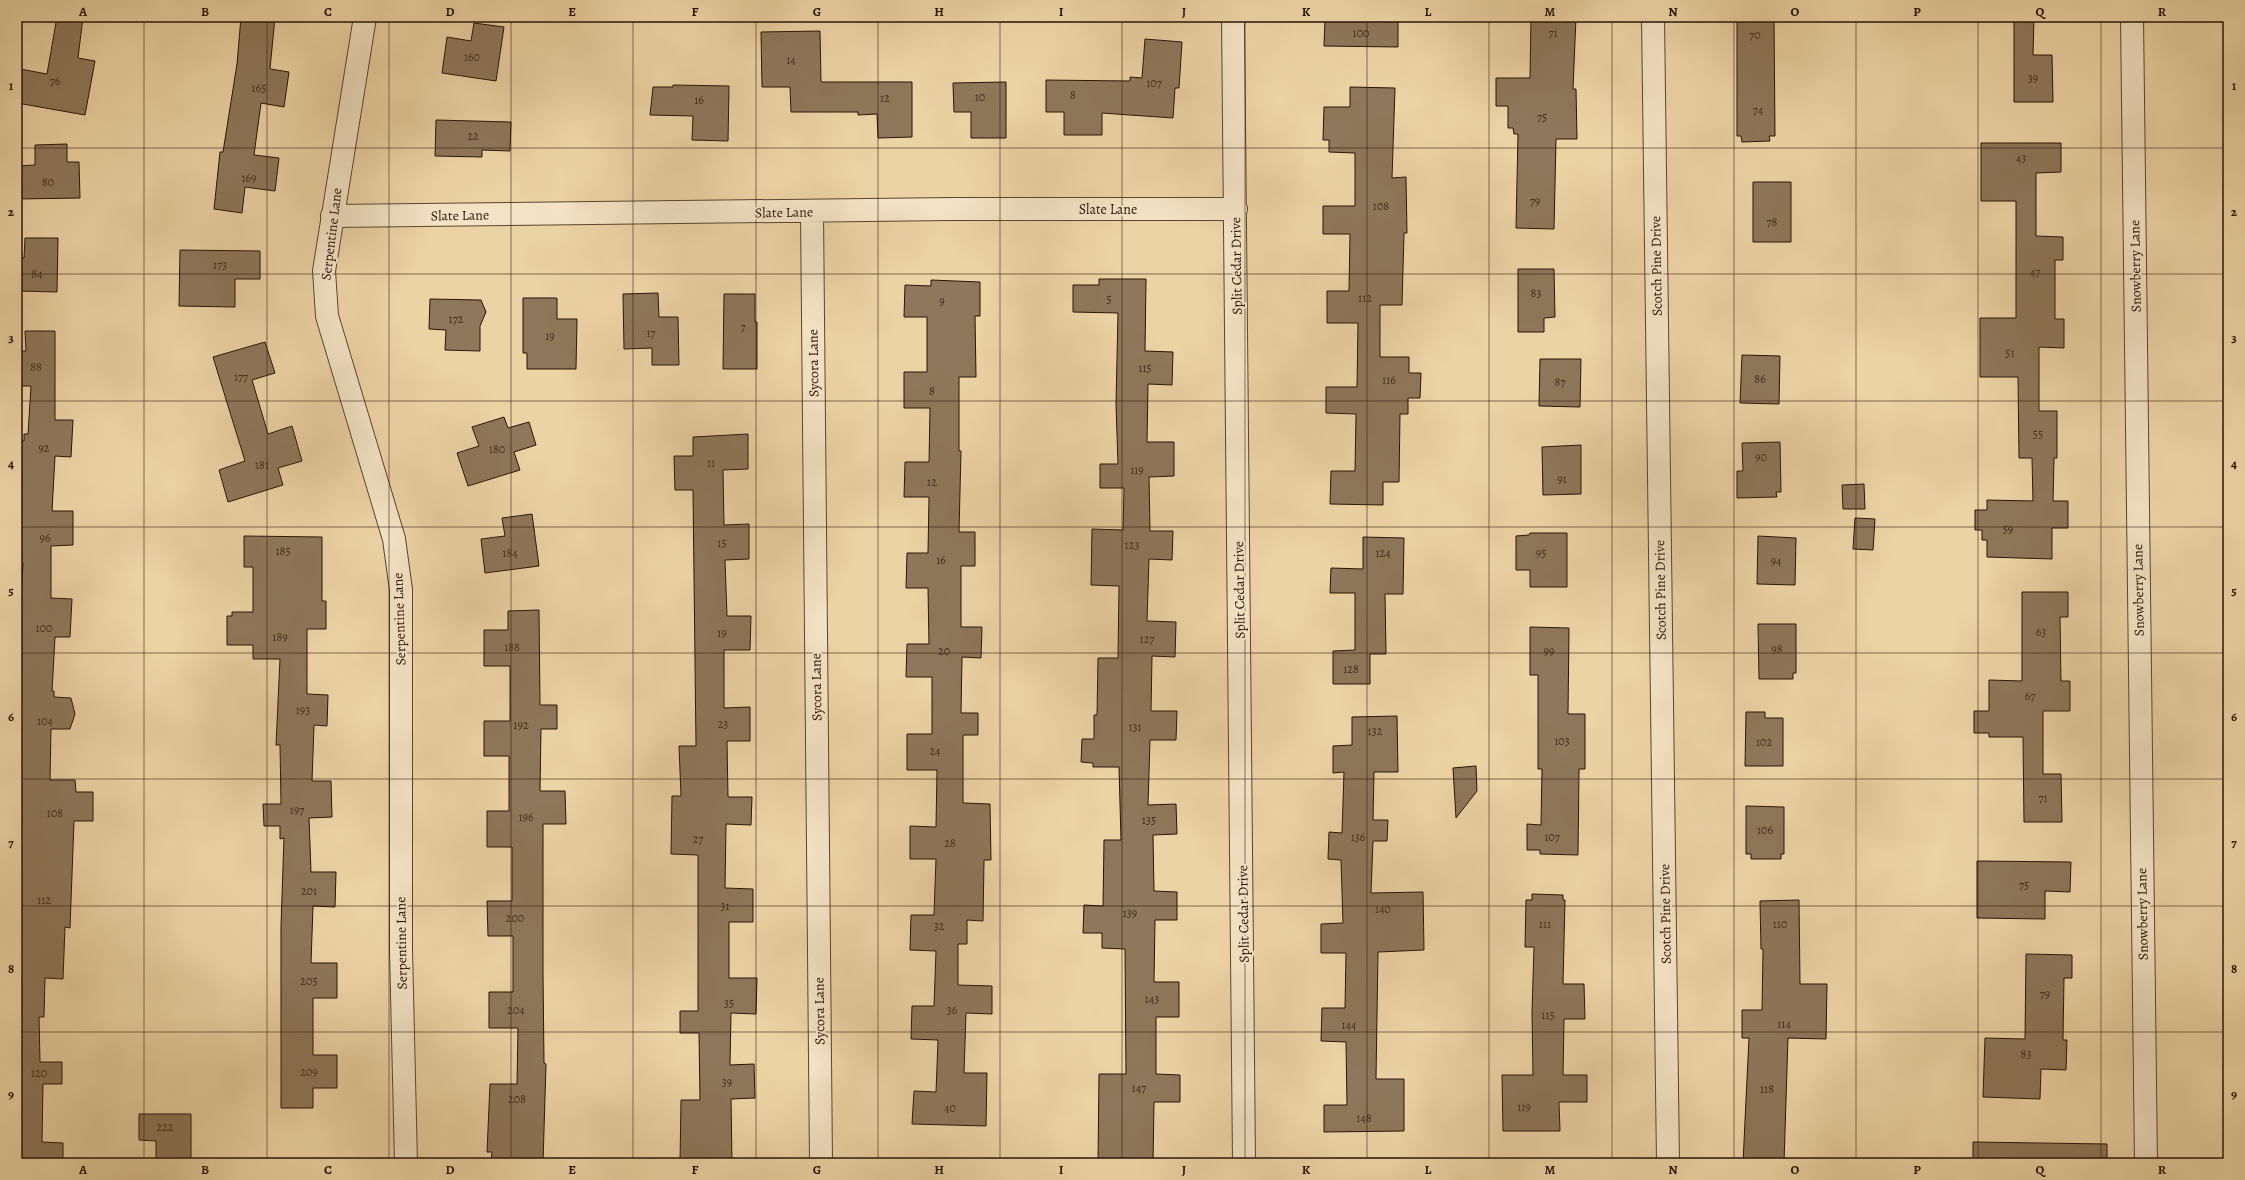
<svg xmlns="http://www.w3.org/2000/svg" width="2245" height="1180" font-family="Alegreya,serif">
<rect width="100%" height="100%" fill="#ecd3a4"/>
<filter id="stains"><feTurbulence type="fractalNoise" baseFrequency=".005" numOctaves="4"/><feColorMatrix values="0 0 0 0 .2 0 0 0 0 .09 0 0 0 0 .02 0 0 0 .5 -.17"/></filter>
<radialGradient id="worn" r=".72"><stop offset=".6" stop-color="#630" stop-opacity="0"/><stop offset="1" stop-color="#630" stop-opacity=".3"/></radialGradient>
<path fill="#8e775a" stroke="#29140a" d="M 57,17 L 83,17 L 78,58 L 95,61 L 85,115 L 17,103 L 20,69 L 47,74 Z
M 241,17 L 275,17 L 270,69 L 289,72 L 284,107 L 261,103 L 254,155 L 279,158 L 275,191 L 245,187 L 242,213 L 214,209 L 220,152 L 223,152 L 237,64 Z
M 1349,17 L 1398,17 L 1398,47 L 1324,46 L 1325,20 L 1349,20 Z
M 1531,17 L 1576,17 L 1573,89 L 1576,89 L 1577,139 L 1556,139 L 1554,229 L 1516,228 L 1518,134 L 1514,134 L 1513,128 L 1508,128 L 1508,106 L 1496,106 L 1496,78 L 1530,78 Z
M 1737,17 L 1774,17 L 1775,136 L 1769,136 L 1770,141 L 1742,142 L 1741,136 L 1737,136 Z
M 2014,17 L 2034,17 L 2033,55 L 2052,55 L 2053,102 L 2014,102 Z
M 474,23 L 504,27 L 496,81 L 442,73 L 447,37 L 471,41 Z
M 820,31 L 821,82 L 912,82 L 912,137 L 878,138 L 877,114 L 858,115 L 858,112 L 791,112 L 790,87 L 762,87 L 761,32 Z
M 1145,39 L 1182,42 L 1179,88 L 1175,88 L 1173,118 L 1102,113 L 1102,135 L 1064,135 L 1064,112 L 1046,112 L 1046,80 L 1130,81 L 1130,77 L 1142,78 Z
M 1006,82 L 1006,138 L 971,138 L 971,112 L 954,112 L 953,83 Z
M 673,85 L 729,86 L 728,141 L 692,140 L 693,116 L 650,115 L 653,87 L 673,87 Z
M 1350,87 L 1395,88 L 1392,178 L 1406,177 L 1407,233 L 1404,233 L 1402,305 L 1380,305 L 1380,357 L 1409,357 L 1409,373 L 1421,373 L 1420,398 L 1408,398 L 1408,414 L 1400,414 L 1399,482 L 1383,482 L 1383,505 L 1330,504 L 1331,471 L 1355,471 L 1356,414 L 1326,413 L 1326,387 L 1357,387 L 1358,323 L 1327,323 L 1327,291 L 1349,291 L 1350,234 L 1323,234 L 1323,206 L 1355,206 L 1355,153 L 1329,152 L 1329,140 L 1323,140 L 1324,107 L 1350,107 Z
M 436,120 L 511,122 L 510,151 L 482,150 L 482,157 L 435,156 Z
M 1981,143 L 2061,143 L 2061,172 L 2036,173 L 2036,236 L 2063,237 L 2063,260 L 2055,260 L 2055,319 L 2064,319 L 2064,348 L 2039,347 L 2039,411 L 2057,411 L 2057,458 L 2054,458 L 2053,501 L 2068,501 L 2068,528 L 2052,528 L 2052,559 L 1987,557 L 1987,540 L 1982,540 L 1982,530 L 1975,530 L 1975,510 L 1987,510 L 1987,500 L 2033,501 L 2032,458 L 2019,458 L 2018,377 L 1980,377 L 1980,318 L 2016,318 L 2016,201 L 1981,201 Z
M 67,144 L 67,162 L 79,162 L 80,198 L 17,199 L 17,166 L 35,165 L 35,145 Z
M 1753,182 L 1791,182 L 1791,242 L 1753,242 Z
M 25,238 L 58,238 L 57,292 L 17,291 L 17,258 L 24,258 Z
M 180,250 L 260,251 L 260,279 L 235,279 L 235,307 L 179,306 Z
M 1518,269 L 1554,269 L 1555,317 L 1544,318 L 1544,332 L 1518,332 Z
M 1099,279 L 1146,279 L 1145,351 L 1173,352 L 1172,385 L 1148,384 L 1147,442 L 1174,442 L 1174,476 L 1149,477 L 1150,531 L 1173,531 L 1172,560 L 1149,559 L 1147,621 L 1176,622 L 1175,657 L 1152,656 L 1151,711 L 1177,711 L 1176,740 L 1150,740 L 1148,805 L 1176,804 L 1177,834 L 1153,835 L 1154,891 L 1177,892 L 1177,920 L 1155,920 L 1154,982 L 1179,982 L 1179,1017 L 1156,1017 L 1156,1074 L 1180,1075 L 1180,1102 L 1154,1102 L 1153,1163 L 1098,1163 L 1099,1074 L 1126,1074 L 1125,949 L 1102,948 L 1102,933 L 1083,933 L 1084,905 L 1103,906 L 1104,840 L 1121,840 L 1119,767 L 1093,767 L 1093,763 L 1081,762 L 1082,739 L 1094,739 L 1094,715 L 1097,715 L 1098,658 L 1118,658 L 1119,586 L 1091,585 L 1092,529 L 1123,530 L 1124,488 L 1100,488 L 1100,464 L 1118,464 L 1116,404 L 1118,313 L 1073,312 L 1073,285 L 1099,285 Z
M 931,280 L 980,282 L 980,316 L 975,316 L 976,377 L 959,377 L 959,451 L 961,451 L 959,532 L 975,532 L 975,566 L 961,566 L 961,627 L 982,627 L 981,658 L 962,657 L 961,713 L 978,713 L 978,735 L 963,735 L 963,803 L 990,804 L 991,860 L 984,860 L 983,921 L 967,920 L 967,944 L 958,944 L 958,985 L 992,986 L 992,1014 L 966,1013 L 964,1073 L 987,1073 L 986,1126 L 912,1124 L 914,1091 L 936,1092 L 938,1040 L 911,1039 L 912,1006 L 934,1006 L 936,951 L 910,950 L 911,915 L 934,915 L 936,859 L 910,859 L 910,826 L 936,827 L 937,770 L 907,770 L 907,734 L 932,734 L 932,677 L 906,677 L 907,644 L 929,644 L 928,588 L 906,588 L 907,553 L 928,553 L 929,497 L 904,497 L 905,462 L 929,462 L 930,408 L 904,408 L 904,372 L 927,372 L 927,317 L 904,317 L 905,285 L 931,286 Z
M 658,293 L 659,317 L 678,317 L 679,365 L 652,365 L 652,348 L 624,349 L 623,294 Z
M 724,294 L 755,294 L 755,322 L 757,322 L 757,369 L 723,369 Z
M 523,298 L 557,298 L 557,319 L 577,319 L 576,369 L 527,369 L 527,353 L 523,353 Z
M 430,299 L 481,300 L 486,312 L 480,326 L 480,351 L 445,350 L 446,330 L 429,329 Z
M 25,331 L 55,331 L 55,420 L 73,420 L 71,457 L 55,456 L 52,511 L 73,511 L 73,545 L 51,546 L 51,598 L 72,599 L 70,637 L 55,637 L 52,691 L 54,691 L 54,697 L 71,698 L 75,714 L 70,729 L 51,729 L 50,780 L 75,780 L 76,792 L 93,792 L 93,821 L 74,821 L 70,928 L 65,927 L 63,979 L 45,978 L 44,1017 L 39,1017 L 40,1062 L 62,1062 L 62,1084 L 43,1084 L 42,1142 L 63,1143 L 63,1163 L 17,1163 L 17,804 L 21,804 L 21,745 L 17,745 L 17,619 L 20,619 L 23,563 L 17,563 L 17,530 L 21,530 L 22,473 L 17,473 L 17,440 L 24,441 L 24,434 L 28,434 L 31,386 L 17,386 L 17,351 L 26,351 Z
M 265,342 L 275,373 L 252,380 L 268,434 L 292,426 L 302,461 L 278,468 L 283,485 L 228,502 L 219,470 L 245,461 L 213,357 Z
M 1742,355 L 1780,356 L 1779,404 L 1740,403 Z
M 1540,359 L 1581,359 L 1580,407 L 1539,406 Z
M 504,417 L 508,428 L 529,422 L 536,445 L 514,452 L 520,470 L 468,486 L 457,453 L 479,446 L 472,427 Z
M 748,434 L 748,469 L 723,470 L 724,525 L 749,524 L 749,559 L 725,560 L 727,616 L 751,616 L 750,650 L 724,650 L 724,708 L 750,707 L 750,741 L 727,741 L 728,797 L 752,797 L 751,825 L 726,824 L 725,888 L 753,889 L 753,922 L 729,922 L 729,978 L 757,978 L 756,1014 L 731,1013 L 730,1065 L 754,1064 L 755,1098 L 731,1099 L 732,1163 L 680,1163 L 681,1100 L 700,1100 L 699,1033 L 680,1033 L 680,1011 L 698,1011 L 698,855 L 671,854 L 672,796 L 681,796 L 679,746 L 696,746 L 693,490 L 675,490 L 674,456 L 693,456 L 693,437 Z
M 1780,442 L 1781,492 L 1776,492 L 1777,497 L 1737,498 L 1737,471 L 1743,471 L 1742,443 Z
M 1581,445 L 1581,494 L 1543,495 L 1542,447 Z
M 1864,484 L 1865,509 L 1843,509 L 1842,485 Z
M 532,514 L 539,566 L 485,573 L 481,539 L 505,536 L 502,518 Z
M 1855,518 L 1875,519 L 1873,550 L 1853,549 Z
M 1530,533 L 1567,533 L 1567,587 L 1530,587 L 1530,570 L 1516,570 L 1516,536 L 1529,535 Z
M 244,536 L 322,537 L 322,601 L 326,601 L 326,629 L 307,629 L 307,694 L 328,695 L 327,726 L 314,725 L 312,781 L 331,781 L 332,817 L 309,818 L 311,872 L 336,872 L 335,907 L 313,906 L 311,963 L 337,963 L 337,998 L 313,998 L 313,1055 L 337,1055 L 337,1088 L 313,1088 L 313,1108 L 281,1108 L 281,926 L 284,838 L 280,839 L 280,826 L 264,826 L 263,804 L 281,804 L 280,745 L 276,745 L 280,659 L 253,659 L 253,645 L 227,645 L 227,616 L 232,616 L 232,612 L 253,612 L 253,567 L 244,567 Z
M 1758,536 L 1796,538 L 1795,585 L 1757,584 Z
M 1363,537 L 1404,538 L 1403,594 L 1385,594 L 1386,654 L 1370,654 L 1370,684 L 1333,684 L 1333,651 L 1355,650 L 1355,593 L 1330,593 L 1331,568 L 1363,569 Z
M 2022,592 L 2068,592 L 2068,617 L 2060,617 L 2061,681 L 2070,681 L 2070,711 L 2043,711 L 2043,774 L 2061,774 L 2062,822 L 2024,822 L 2023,737 L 1989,737 L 1989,733 L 1974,733 L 1974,711 L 1989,711 L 1989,680 L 2022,681 Z
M 539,610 L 540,705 L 557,705 L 557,729 L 541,729 L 540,791 L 565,791 L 566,824 L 543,824 L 543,973 L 544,1063 L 546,1064 L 543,1163 L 491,1163 L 492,1152 L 487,1152 L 490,1084 L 517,1084 L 518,1028 L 489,1028 L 489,992 L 513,992 L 513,936 L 488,936 L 487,901 L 512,901 L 512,847 L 487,847 L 487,811 L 509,811 L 509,756 L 484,756 L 484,721 L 510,721 L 510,666 L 484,666 L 484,630 L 508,630 L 508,611 Z
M 1758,624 L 1796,624 L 1796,673 L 1793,673 L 1793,679 L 1759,679 Z
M 1530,627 L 1569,628 L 1568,714 L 1585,714 L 1585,769 L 1579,769 L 1578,855 L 1540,854 L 1540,850 L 1527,850 L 1527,824 L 1541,825 L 1542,769 L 1538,769 L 1538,675 L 1530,675 Z
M 1746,712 L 1765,712 L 1765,718 L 1783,718 L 1783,766 L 1745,766 Z
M 1397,716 L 1398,772 L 1374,772 L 1373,820 L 1388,820 L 1387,841 L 1373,841 L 1371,893 L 1423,892 L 1424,950 L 1378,952 L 1376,1079 L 1404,1079 L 1404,1131 L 1324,1132 L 1324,1105 L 1347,1105 L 1346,1042 L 1321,1041 L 1322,1008 L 1345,1008 L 1346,953 L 1321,953 L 1321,924 L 1343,923 L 1341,860 L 1328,859 L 1329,832 L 1342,833 L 1344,772 L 1333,773 L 1333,746 L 1352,745 L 1352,717 Z
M 1476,766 L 1477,791 L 1456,818 L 1453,768 Z
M 1746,806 L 1784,807 L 1784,854 L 1781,854 L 1781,859 L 1751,859 L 1751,854 L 1746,854 Z
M 1977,861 L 2071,862 L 2070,892 L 2045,891 L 2045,919 L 1977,918 Z
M 1532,894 L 1563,895 L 1563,900 L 1565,900 L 1563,984 L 1584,984 L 1585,1019 L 1564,1019 L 1563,1075 L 1587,1075 L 1587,1102 L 1559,1102 L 1560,1131 L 1503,1131 L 1502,1075 L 1533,1075 L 1532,1011 L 1534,947 L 1525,947 L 1526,900 L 1532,900 Z
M 1799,900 L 1800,984 L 1827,984 L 1826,1039 L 1788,1038 L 1784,1163 L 1743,1163 L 1749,1038 L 1742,1038 L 1742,1010 L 1762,1010 L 1763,949 L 1761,949 L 1760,901 Z
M 2026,954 L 2072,955 L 2072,978 L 2064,978 L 2063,1040 L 2067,1040 L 2066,1070 L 2041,1069 L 2040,1099 L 1983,1097 L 1985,1038 L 2025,1039 Z
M 139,1114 L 191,1114 L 191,1163 L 156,1163 L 156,1141 L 139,1140 Z
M 1973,1142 L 2107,1144 L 2107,1163 L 1973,1163 Z"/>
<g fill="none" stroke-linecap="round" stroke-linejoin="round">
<g stroke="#5a4430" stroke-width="24">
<path id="street" d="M 365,17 L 324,271 L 327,316 L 394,539 L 401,590 L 401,950 L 406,1163
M 1233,17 L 1244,1163
M 1653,17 L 1668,1163
M 2132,17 L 2146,1163
M 812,212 L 821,1163
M 332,216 L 951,209 L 1236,209"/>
</g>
<use href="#street" stroke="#f3e2c4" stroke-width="22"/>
</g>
<path fill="none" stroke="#29140a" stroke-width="1" stroke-opacity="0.55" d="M 144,17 L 144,1163M 267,17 L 267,1163M 389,17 L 389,1163M 511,17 L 511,1163M 633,17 L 633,1163M 756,17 L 756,1163M 878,17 L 878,1163M 1000,17 L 1000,1163M 1122,17 L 1122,1163M 1245,17 L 1245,1163M 1367,17 L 1367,1163M 1489,17 L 1489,1163M 1612,17 L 1612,1163M 1734,17 L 1734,1163M 1856,17 L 1856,1163M 1978,17 L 1978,1163M 2101,17 L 2101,1163M 17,148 L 2228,148M 17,274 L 2228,274M 17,401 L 2228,401M 17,527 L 2228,527M 17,653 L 2228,653M 17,779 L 2228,779M 17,906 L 2228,906M 17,1032 L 2228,1032"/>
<g text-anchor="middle" stroke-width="4" stroke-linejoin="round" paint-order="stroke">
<g font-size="12" fill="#422d1e">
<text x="1361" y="37">100</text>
<text x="1553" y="37">71</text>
<text x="1755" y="39">70</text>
<text x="472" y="61">160</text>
<text x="791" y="64">14</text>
<text x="2033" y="82">39</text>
<text x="55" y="85">76</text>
<text x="1154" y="87">107</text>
<text x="259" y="92">165</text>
<text x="1073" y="99">8</text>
<text x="980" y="101">10</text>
<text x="885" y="102">12</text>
<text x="699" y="104">16</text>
<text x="1758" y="114">74</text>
<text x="1542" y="121">75</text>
<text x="473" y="140">22</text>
<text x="2021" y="162">43</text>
<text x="249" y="182">169</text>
<text x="48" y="186">80</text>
<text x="1535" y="205">79</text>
<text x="1381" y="210">108</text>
<text x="1772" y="226">78</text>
<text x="220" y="269">173</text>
<text x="2035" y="276">47</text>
<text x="37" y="278">84</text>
<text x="1536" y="297">83</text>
<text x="1365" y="302">112</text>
<text x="1109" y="303">5</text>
<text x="942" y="305">9</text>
<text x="456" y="323">172</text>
<text x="743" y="331">7</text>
<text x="651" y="337">17</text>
<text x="550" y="340">19</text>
<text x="2010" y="357">51</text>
<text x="36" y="371">88</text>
<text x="1145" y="372">115</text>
<text x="241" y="381">177</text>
<text x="1760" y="383">86</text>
<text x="1389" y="384">116</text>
<text x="1560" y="386">87</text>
<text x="932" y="395">8</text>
<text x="2038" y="438">55</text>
<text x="44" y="452">92</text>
<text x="497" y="453">180</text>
<text x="1761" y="461">90</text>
<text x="711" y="467">11</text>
<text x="262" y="469">181</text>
<text x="1137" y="474">119</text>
<text x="1562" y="483">91</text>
<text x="932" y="486">12</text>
<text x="2008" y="533">59</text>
<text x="45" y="542">96</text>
<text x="722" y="547">15</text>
<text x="1132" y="549">123</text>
<text x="283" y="555">185</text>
<text x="510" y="557">184</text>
<text x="1383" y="557">124</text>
<text x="1541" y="557">95</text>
<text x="941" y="564">16</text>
<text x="1776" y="565">94</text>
<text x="44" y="632">100</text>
<text x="2041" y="636">63</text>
<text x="722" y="637">19</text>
<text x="280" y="641">189</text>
<text x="1147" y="643">127</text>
<text x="512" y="651">188</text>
<text x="1777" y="653">98</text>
<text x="944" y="655">20</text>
<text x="1549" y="655">99</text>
<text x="1351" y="673">128</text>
<text x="2030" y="700">67</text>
<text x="303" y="714">193</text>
<text x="45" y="725">104</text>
<text x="723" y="728">23</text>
<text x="521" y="729">192</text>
<text x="1135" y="731">131</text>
<text x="1375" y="735">132</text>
<text x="1562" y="745">103</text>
<text x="1764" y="746">102</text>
<text x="935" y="755">24</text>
<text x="2043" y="802">71</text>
<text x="297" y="814">197</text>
<text x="55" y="817">108</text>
<text x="526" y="821">196</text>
<text x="1149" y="824">135</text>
<text x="1765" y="834">106</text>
<text x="1358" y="841">136</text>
<text x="1552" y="841">107</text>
<text x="698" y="843">27</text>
<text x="950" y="847">28</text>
<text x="2024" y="889">75</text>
<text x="309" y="895">201</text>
<text x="44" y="904">112</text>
<text x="725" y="910">31</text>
<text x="1383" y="913">140</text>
<text x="1130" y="917">139</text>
<text x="515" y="922">200</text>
<text x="1545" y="928">111</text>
<text x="1780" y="928">110</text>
<text x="939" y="930">32</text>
<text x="309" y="985">205</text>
<text x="2045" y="998">79</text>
<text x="1152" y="1003">143</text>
<text x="729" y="1007">35</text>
<text x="516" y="1014">204</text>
<text x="952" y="1014">36</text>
<text x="1548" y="1019">115</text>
<text x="1784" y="1028">114</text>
<text x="1349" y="1029">144</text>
<text x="2026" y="1058">83</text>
<text x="309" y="1076">209</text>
<text x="39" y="1077">120</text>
<text x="727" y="1086">39</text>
<text x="1139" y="1092">147</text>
<text x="1767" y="1093">118</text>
<text x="517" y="1103">208</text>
<text x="1524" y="1111">119</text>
<text x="950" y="1112">40</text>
<text x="1364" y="1122">148</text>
<text x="165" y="1131">222</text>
</g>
<g font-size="14" fill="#29140a" stroke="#f3e2c4">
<text x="1108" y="214">Slate Lane</text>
<text transform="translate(784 212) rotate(-1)" y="5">Slate Lane</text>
<text transform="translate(460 215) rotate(-1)" y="5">Slate Lane</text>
<text transform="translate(331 234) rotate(-83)" y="5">Serpentine Lane</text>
<text transform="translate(1236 266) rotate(-91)" y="5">Split Cedar Drive</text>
<text transform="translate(1656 266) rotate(-91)" y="5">Scotch Pine Drive</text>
<text transform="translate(2135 266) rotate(-91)" y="5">Snowberry Lane</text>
<text transform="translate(813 363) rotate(-91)" y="5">Sycora Lane</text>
<text transform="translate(1239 590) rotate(-91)" y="5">Split Cedar Drive</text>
<text transform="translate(1660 590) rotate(-91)" y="5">Scotch Pine Drive</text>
<text transform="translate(2138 590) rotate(-91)" y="5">Snowberry Lane</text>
<text transform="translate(399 619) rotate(-92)" y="5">Serpentine Lane</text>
<text transform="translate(816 687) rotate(-91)" y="5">Sycora Lane</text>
<text transform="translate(1243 914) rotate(-91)" y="5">Split Cedar Drive</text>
<text transform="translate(1665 914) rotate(-91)" y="5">Scotch Pine Drive</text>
<text transform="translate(2142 914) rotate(-91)" y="5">Snowberry Lane</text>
<text transform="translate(401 943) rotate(-91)" y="5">Serpentine Lane</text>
<text transform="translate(819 1011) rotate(-91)" y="5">Sycora Lane</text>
</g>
</g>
<rect width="2245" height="1180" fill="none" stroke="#ecd3a4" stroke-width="44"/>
<rect x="22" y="22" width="2201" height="1136" fill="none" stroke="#29140a" stroke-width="1.5"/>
<g font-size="13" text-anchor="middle" font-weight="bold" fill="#29140a">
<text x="83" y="16">A</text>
<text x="205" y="16">B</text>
<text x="328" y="16">C</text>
<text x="450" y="16">D</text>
<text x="572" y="16">E</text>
<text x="695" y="16">F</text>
<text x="817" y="16">G</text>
<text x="939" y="16">H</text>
<text x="1061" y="16">I</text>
<text x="1184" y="16">J</text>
<text x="1306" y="16">K</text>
<text x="1428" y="16">L</text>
<text x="1550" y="16">M</text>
<text x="1673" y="16">N</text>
<text x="1795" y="16">O</text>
<text x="1917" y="16">P</text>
<text x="2040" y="16">Q</text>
<text x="2162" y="16">R</text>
<text x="11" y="90">1</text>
<text x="2234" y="90">1</text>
<text x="11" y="216">2</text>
<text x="2234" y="216">2</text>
<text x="11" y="342">3</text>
<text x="2234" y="342">3</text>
<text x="11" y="468">4</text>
<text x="2234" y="468">4</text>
<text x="11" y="595">5</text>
<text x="2234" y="595">5</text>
<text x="11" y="721">6</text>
<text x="2234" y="721">6</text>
<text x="11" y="847">7</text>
<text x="2234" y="847">7</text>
<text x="11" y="973">8</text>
<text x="2234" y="973">8</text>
<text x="11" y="1099">9</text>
<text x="2234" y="1099">9</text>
<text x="83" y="1174">A</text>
<text x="205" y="1174">B</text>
<text x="328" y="1174">C</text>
<text x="450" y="1174">D</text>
<text x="572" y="1174">E</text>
<text x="695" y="1174">F</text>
<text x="817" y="1174">G</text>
<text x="939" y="1174">H</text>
<text x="1061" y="1174">I</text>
<text x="1184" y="1174">J</text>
<text x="1306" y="1174">K</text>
<text x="1428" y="1174">L</text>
<text x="1550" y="1174">M</text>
<text x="1673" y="1174">N</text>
<text x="1795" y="1174">O</text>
<text x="1917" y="1174">P</text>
<text x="2040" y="1174">Q</text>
<text x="2162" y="1174">R</text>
</g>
<rect width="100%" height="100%" filter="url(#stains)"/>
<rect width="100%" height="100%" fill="url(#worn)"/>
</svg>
